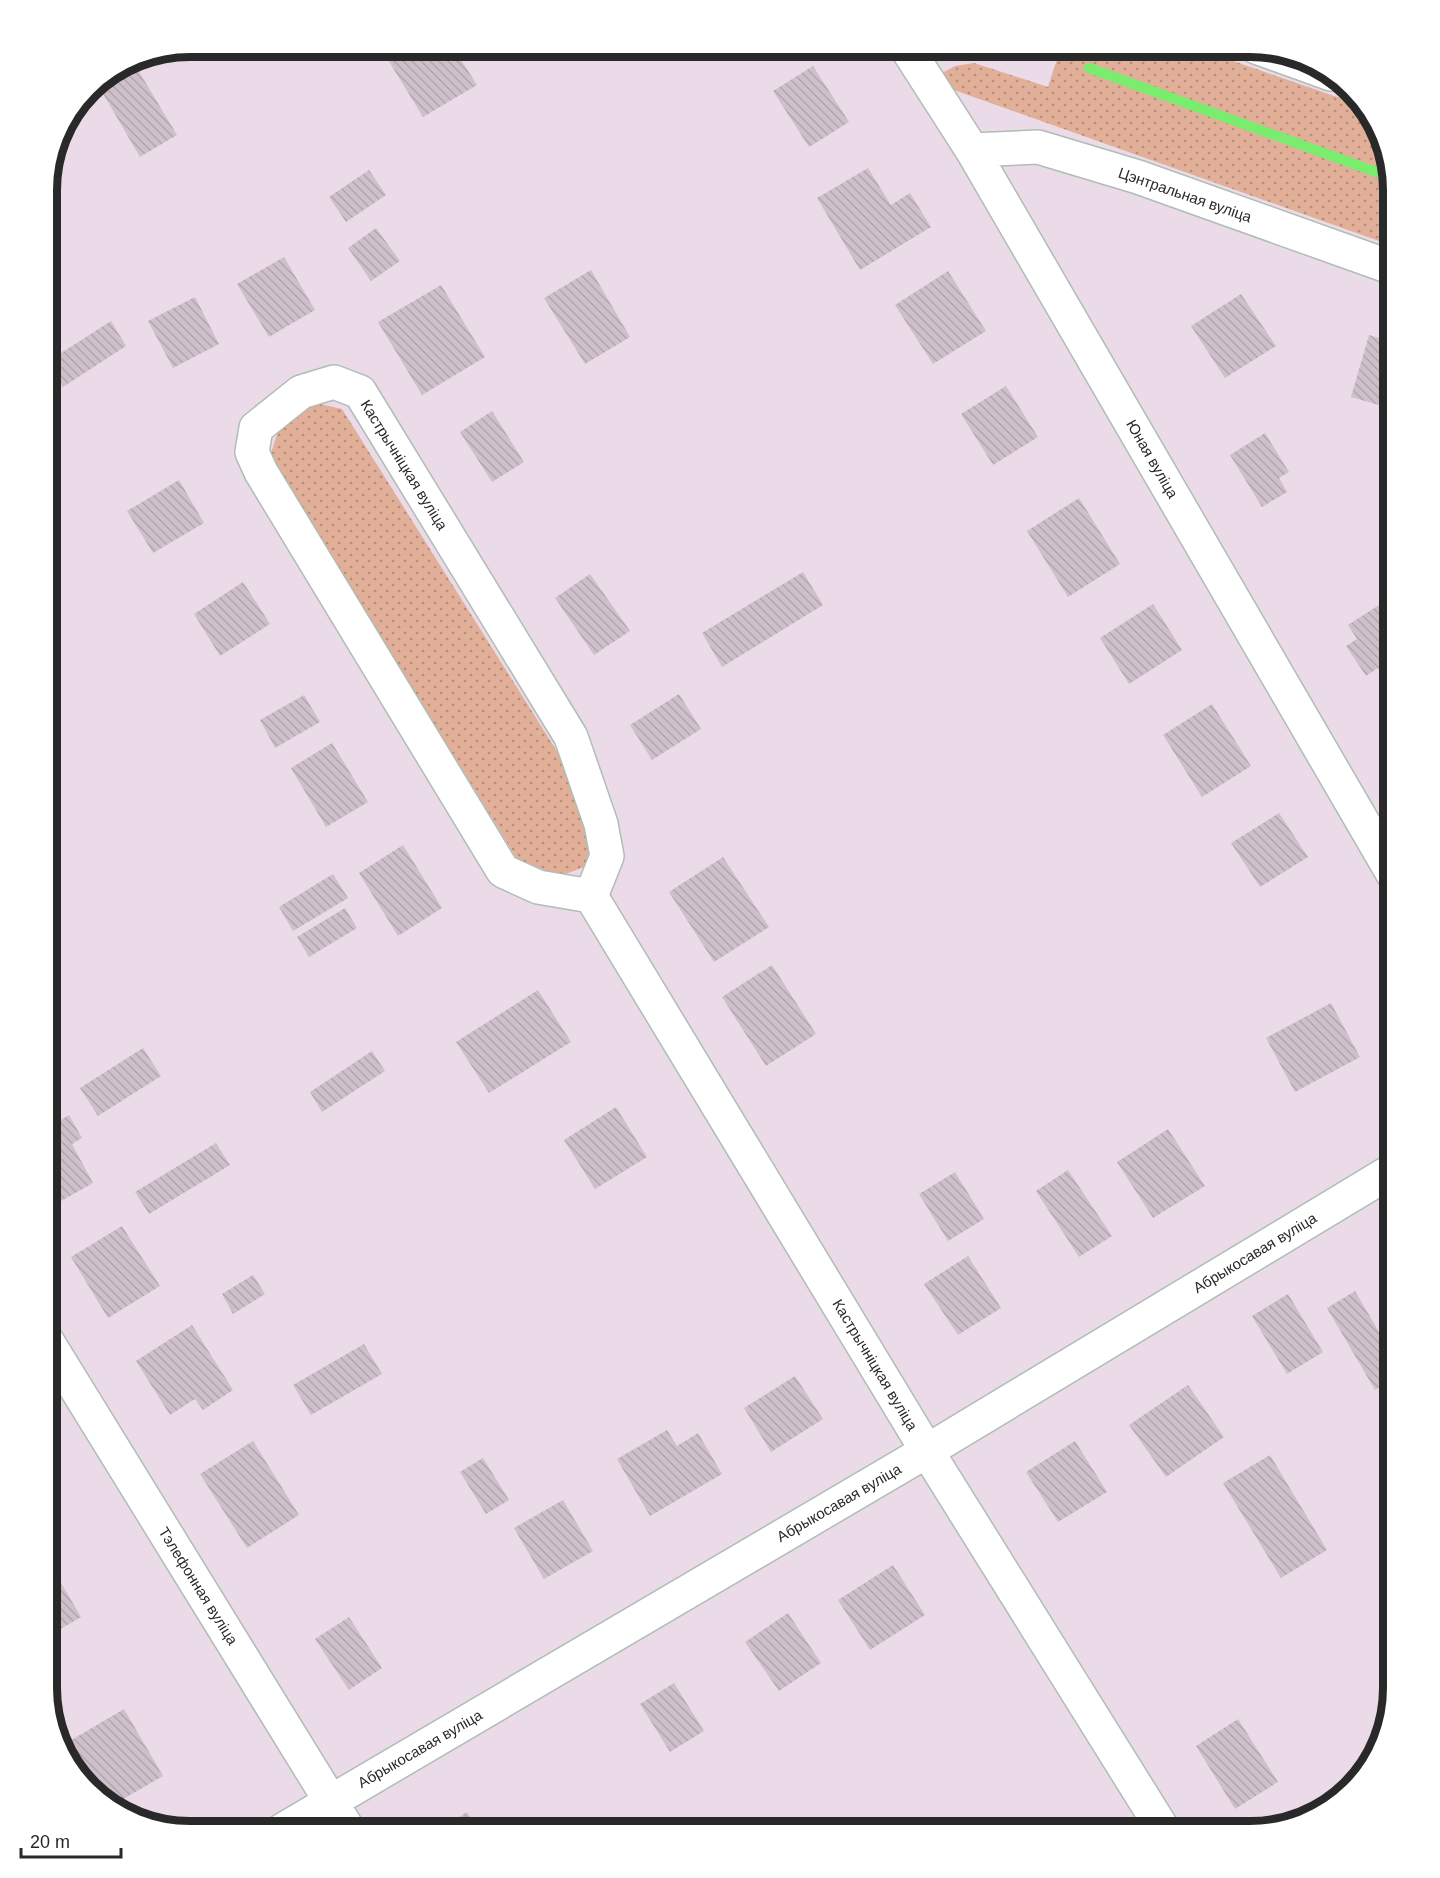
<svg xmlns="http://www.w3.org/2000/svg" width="1440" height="1878" font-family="Arial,sans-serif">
<defs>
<pattern id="grass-dots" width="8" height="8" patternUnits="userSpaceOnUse" patternTransform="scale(1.5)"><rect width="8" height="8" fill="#e2af98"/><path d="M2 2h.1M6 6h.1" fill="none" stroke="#b78e7c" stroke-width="1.8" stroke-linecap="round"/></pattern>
<pattern id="building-back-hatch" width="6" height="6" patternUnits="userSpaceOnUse" patternTransform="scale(1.5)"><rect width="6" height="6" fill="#cec0ca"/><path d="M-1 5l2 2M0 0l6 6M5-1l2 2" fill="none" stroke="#b1a5ae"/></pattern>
</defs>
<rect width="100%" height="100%" fill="#ebdbe8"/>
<path fill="url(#grass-dots)" d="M 1061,47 L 1193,47 L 1366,107 L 1370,110 L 1393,190 L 1393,246 L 951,89 L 942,73 L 955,66 L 974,63 L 1048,87 Z
M 312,402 L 342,409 L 575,780 L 590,839 L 587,866 L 560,876 L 517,859 L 270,456 L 279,428 Z"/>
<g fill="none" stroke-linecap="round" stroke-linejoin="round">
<path stroke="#78ed6e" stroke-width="10" d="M 1089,68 L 1390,177"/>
</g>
<path fill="url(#building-back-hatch)" d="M 380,47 L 453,47 L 477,85 L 423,117 Z
M 734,47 L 763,47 L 743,60 Z
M 813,66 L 849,122 L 809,147 L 773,91 Z
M 138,70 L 177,135 L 140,157 L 102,92 Z
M 868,168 L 891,205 L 910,193 L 931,227 L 860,270 L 817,198 Z
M 369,170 L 386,195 L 346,222 L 329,197 Z
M 376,228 L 400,261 L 371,281 L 348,248 Z
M 284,257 L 315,310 L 269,337 L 237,284 Z
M 591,270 L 630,337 L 585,364 L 544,298 Z
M 948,271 L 986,331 L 933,364 L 895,305 Z
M 441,285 L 485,357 L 422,395 L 378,322 Z
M 1241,294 L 1276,346 L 1225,378 L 1191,326 Z
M 195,297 L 219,344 L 173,368 L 148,321 Z
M 111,321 L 126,346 L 63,387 L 47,362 Z
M 1369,335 L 1393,342 L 1393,409 L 1351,397 Z
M 1006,386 L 1038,437 L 993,465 L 961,414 Z
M 492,411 L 524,462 L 492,482 L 460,432 Z
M 1265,433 L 1289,472 L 1279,478 L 1287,492 L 1262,507 L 1230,455 Z
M 179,480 L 204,523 L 153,553 L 127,511 Z
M 1079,498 L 1120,564 L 1068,597 L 1027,531 Z
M 803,572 L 823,605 L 722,667 L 702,633 Z
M 590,574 L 630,631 L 594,655 L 555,598 Z
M 243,582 L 270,624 L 220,656 L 194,614 Z
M 1393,596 L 1393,684 L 1389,686 L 1378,668 L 1366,676 L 1346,646 L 1357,639 L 1348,625 Z
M 1153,604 L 1182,650 L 1129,684 L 1100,638 Z
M 679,694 L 701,729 L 652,760 L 630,725 Z
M 304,695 L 320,722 L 275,748 L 260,720 Z
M 1212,704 L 1251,766 L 1202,797 L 1163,735 Z
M 332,743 L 368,802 L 326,827 L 291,768 Z
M 1279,813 L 1308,857 L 1260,887 L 1231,843 Z
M 403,845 L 442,908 L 398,936 L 359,873 Z
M 723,857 L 769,927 L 714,962 L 669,892 Z
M 333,874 L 348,898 L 293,931 L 279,907 Z
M 345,908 L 357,928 L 309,957 L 297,937 Z
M 772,965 L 816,1034 L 766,1066 L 722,997 Z
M 538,990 L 571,1042 L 489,1093 L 456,1042 Z
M 1331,1003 L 1360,1057 L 1295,1092 L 1266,1038 Z
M 143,1048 L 161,1076 L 98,1116 L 80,1088 Z
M 372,1051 L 385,1071 L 322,1112 L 310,1092 Z
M 616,1107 L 647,1157 L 595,1189 L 564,1140 Z
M 69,1115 L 82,1138 L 72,1144 L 93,1183 L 47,1209 L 47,1128 Z
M 1168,1129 L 1205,1186 L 1153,1218 L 1117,1162 Z
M 216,1143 L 230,1165 L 149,1214 L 135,1192 Z
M 1068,1170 L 1112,1236 L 1079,1257 L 1036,1191 Z
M 955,1172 L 984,1219 L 948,1241 L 919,1194 Z
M 122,1226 L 160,1286 L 108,1318 L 71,1257 Z
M 968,1256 L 1001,1308 L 958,1335 L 924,1284 Z
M 253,1275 L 265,1294 L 233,1314 L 222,1294 Z
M 1355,1291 L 1393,1356 L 1393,1379 L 1375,1390 L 1327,1308 Z
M 1288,1294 L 1323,1352 L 1287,1374 L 1252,1316 Z
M 192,1325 L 233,1390 L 203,1410 L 195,1399 L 170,1415 L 136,1361 Z
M 364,1344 L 382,1374 L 311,1415 L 293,1385 Z
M 795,1376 L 823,1419 L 771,1452 L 744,1408 Z
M 1188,1385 L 1224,1437 L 1166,1477 L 1129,1425 Z
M 667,1430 L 677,1446 L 698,1433 L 722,1474 L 650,1516 L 617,1459 Z
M 253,1441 L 299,1515 L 247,1548 L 200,1474 Z
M 1075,1441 L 1107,1492 L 1058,1522 L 1026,1472 Z
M 1270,1455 L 1327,1550 L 1281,1578 L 1223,1483 Z
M 483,1458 L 509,1500 L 486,1514 L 460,1472 Z
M 563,1500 L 593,1551 L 544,1579 L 514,1528 Z
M 47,1559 L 81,1617 L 47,1637 Z
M 893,1565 L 925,1615 L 870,1650 L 838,1600 Z
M 788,1613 L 821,1663 L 779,1691 L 745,1642 Z
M 349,1617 L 382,1668 L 349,1690 L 315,1639 Z
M 674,1683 L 704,1731 L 670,1752 L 640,1704 Z
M 124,1709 L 163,1776 L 111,1806 L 70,1768 L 69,1763 L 78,1758 L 68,1742 Z
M 1238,1719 L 1278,1782 L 1235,1809 L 1196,1746 Z
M 467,1812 L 479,1831 L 437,1831 Z"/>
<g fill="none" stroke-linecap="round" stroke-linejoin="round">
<g stroke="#afbdb6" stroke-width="36">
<path id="minor" d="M 906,47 L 972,150 L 1393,874
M 1256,47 L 1331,74
M 972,150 L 1038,147 L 1138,177 L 1393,268
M 591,896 L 607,856 L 601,824 L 571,737 L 360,392 L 334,382 L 301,392 L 256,428 L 252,452 L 261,472 L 503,871 L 538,887 L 591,896 L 927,1451 L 1164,1831
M 47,1341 L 349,1831
M 281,1831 L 927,1451 L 1393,1170"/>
</g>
<use href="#minor" stroke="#fff" stroke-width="33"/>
</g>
<g text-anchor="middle" stroke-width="4.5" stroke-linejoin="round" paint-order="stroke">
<g font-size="15" fill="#292929" stroke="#fff">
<text transform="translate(1185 195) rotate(19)" y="5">Цэнтральная вуліца</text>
<text transform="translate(1152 459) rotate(60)" y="5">Юная вуліца</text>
<text transform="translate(404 465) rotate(58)" y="5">Кастрычніцкая вуліца</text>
<text transform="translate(1255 1253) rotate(-31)" y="5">Абрыкосавая вуліца</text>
<text transform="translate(875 1365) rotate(59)" y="5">Кастрычніцкая вуліца</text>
<text transform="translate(839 1503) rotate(-30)" y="5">Абрыкосавая вуліца</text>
<text transform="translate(198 1586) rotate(58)" y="5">Тэлефонная вуліца</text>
<text transform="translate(420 1749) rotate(-30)" y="5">Абрыкосавая вуліца</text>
</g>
</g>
<path d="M0 0H1440V1878H0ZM190 57H1250A133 133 0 0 1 1383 190V1688A133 133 0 0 1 1250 1821H190A133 133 0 0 1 57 1688V190A133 133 0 0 1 190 57Z" fill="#fff" fill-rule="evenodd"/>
<path fill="none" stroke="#292929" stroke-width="8" d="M190 57H1250A133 133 0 0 1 1383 190V1688A133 133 0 0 1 1250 1821H190A133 133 0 0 1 57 1688V190A133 133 0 0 1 190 57Z"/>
<path d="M21 1848v9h100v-9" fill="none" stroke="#292929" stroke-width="3"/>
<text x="30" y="1848" font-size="18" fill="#292929" stroke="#ffffff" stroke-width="4.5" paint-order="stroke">20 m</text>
</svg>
